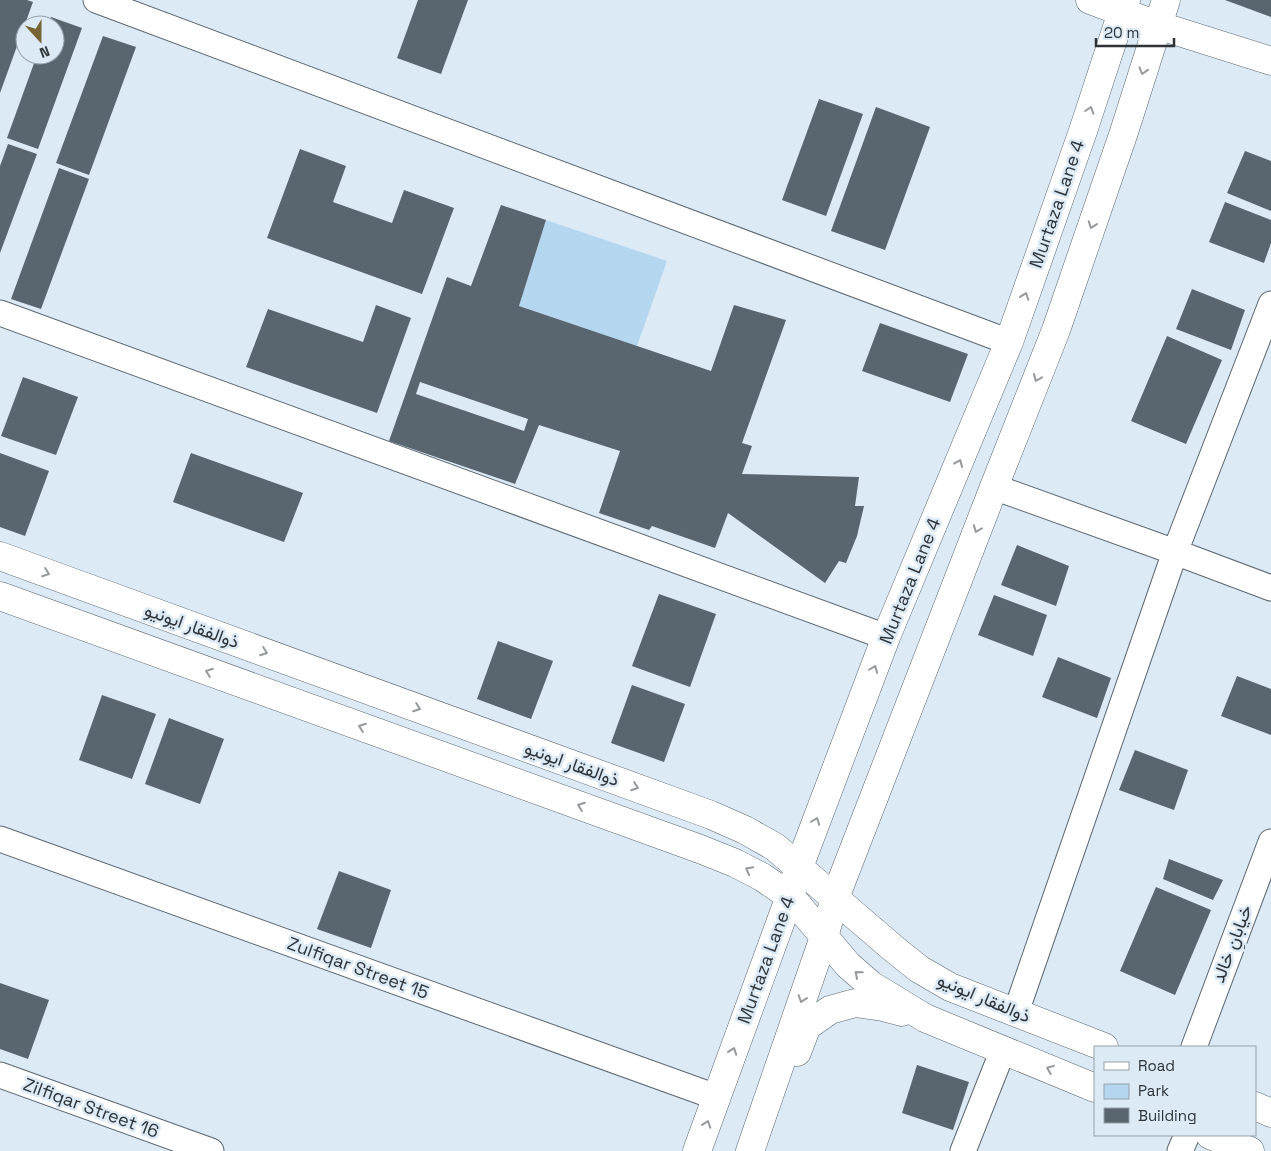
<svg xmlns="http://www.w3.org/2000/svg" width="1271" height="1151" font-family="'Space Grotesk',Vazirmatn,sans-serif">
<rect width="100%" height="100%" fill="#dbeaf5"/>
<path fill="#b4d6ef" d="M 546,220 L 667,261 L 637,346 L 519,306 Z"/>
<path fill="#59656f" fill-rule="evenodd" d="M 0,0 L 27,0 L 33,2 L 0,93 Z
M 418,0 L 468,0 L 441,74 L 397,58 Z
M 1225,0 L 1271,0 L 1271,17 Z
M 51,17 L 82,28 L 38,149 L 7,138 L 37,55 L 55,55 L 55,25 L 48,25 Z
M 103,36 L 136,47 L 89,175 L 56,163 Z
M 819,99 L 863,114 L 826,216 L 782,200 Z
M 876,107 L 930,127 L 885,250 L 831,231 Z
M 8,144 L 37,154 L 0,253 L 0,166 Z
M 300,149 L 346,166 L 333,202 L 392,223 L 404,190 L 454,208 L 422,294 L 267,238 Z
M 1245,151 L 1271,161 L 1271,211 L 1227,193 Z
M 59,168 L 89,179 L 41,309 L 11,299 Z
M 1225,202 L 1271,220 L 1271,243 L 1264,263 L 1209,242 Z
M 501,205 L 546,220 L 519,306 L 711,371 L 734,305 L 786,320 L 742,443 L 752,446 L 742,474 L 859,477 L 855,506 L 864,506 L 857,536 L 846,563 L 839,561 L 825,583 L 728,513 L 715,548 L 652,526 L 649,530 L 599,513 L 620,451 L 539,425 L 515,484 L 389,441 L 447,277 L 471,286 ZM 420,382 L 528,419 L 524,431 L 416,394 Z
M 1192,289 L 1245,310 L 1231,350 L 1176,329 Z
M 376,305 L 411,318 L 377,413 L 246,367 L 268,309 L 363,342 Z
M 880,323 L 968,354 L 950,402 L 862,371 Z
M 1167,336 L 1222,360 L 1186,444 L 1131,421 Z
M 23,377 L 78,397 L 56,455 L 1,436 Z
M 0,453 L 49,471 L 25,536 L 0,527 Z
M 191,453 L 303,493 L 284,542 L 173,502 Z
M 1017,545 L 1069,566 L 1056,606 L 1001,585 Z
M 659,594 L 716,614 L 690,687 L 632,666 Z
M 994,595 L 1047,615 L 1033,656 L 978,635 Z
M 498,641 L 553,661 L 531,719 L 477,699 Z
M 1058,657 L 1111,678 L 1097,718 L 1042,697 Z
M 1237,676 L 1271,689 L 1271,735 L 1221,716 Z
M 632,685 L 685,704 L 664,762 L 611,743 Z
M 102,695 L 156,714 L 132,779 L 79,760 Z
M 169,718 L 224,739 L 200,804 L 145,784 Z
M 1135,750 L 1188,770 L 1174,810 L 1119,790 Z
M 1169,859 L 1223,880 L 1213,900 L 1163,879 Z
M 339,871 L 391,890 L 371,948 L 317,929 Z
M 1156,887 L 1211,910 L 1175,995 L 1120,971 Z
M 0,983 L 49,1000 L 28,1059 L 0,1049 Z
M 917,1065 L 969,1082 L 953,1130 L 902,1113 Z"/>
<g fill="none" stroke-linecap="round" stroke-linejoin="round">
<g stroke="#5a6770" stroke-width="27">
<path id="street" d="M 96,0 L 1009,342
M 0,313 L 886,637
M 994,487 L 1175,552 L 1271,588
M 0,839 L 716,1097
M 1016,1012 L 1175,552 L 1271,304
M 1194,1047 L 1271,842
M 0,1075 L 211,1151
M 963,1151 L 1003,1050
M 1180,1151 L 1187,1135"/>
</g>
<g stroke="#5a6770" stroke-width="29">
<path id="secondary" d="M 1090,0 L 1157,25 L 1271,61
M 0,556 L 711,815 L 745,830 L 775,847 L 894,949 L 919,969 L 950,987 L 1104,1047
M 0,596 L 700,849 L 735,863 L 762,877 L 790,896 L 848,965 L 871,985 L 925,1018 L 1095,1088
M 797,1052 L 807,1026 L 830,1010 L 855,1003 L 883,1007 L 902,1012
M 1255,1106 L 1271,1113
M 1210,1135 L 1250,1151
M 697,1151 L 790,896 L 799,867 L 886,637 L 1009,342 L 1083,131 L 1126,0
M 750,1151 L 824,937 L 835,898 L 994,487 L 1056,330 L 1124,132 L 1166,0"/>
</g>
<use href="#street" stroke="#fff" stroke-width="25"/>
<use href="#secondary" stroke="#fff" stroke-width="28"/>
</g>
<defs><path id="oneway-chevron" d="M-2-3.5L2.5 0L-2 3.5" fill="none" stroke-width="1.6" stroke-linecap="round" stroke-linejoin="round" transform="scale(1.25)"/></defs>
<g stroke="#96999b">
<use href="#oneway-chevron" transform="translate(1143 71) rotate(107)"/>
<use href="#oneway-chevron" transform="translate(1090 110) rotate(-72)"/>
<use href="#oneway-chevron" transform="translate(1092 225) rotate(109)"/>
<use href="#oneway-chevron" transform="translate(1025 296) rotate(-71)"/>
<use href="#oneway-chevron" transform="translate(1037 378) rotate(112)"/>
<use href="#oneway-chevron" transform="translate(959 463) rotate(-67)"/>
<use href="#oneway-chevron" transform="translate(977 529) rotate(111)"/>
<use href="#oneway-chevron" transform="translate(46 573) rotate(20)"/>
<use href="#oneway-chevron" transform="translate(264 652) rotate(20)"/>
<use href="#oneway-chevron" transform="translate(874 669) rotate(-69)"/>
<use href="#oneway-chevron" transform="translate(209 672) rotate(-160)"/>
<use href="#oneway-chevron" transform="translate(417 708) rotate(20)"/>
<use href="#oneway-chevron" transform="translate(362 727) rotate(-160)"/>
<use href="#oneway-chevron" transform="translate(635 787) rotate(20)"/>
<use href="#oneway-chevron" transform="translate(581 806) rotate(-160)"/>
<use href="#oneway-chevron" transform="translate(816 821) rotate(-69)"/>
<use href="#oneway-chevron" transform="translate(749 870) rotate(-152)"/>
<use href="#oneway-chevron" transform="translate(858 974) rotate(-139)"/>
<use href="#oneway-chevron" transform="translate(802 999) rotate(109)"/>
<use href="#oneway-chevron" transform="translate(733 1051) rotate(-70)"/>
<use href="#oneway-chevron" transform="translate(1050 1069) rotate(-158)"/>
<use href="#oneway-chevron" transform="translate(707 1124) rotate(-71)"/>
</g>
<g text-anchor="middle" stroke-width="5" stroke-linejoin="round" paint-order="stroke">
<g font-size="18" fill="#2d3337" stroke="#dbeaf5">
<text transform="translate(1057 204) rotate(-71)" y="6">Murtaza Lane 4</text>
<text transform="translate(910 581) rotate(-68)" y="6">Murtaza Lane 4</text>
<text transform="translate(192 626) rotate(20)" y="6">ذوالفقار ایونیو</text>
<text transform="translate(572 764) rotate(20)" y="6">ذوالفقار ایونیو</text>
<text transform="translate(1232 944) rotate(-69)" y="6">خیابانِ خالد</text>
<text transform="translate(766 960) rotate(-70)" y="6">Murtaza Lane 4</text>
<text transform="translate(358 968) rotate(20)" y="6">Zulfiqar Street 15</text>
<text transform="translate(984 998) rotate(23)" y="6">ذوالفقار ایونیو</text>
<text transform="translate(91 1108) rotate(20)" y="6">Zilfiqar Street 16</text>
</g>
</g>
<rect x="1094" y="1046" width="162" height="90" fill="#dbeaf5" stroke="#95a1a9"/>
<rect x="1104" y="1062" width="25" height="8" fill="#ffffff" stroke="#95a1a9"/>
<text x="1138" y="1071" font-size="15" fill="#2d3337">Road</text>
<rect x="1104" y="1084" width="25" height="15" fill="#b4d6ef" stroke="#95a1a9"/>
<text x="1138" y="1096" font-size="15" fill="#2d3337">Park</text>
<rect x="1104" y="1108" width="25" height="15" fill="#59656f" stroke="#95a1a9"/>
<text x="1138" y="1121" font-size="15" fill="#2d3337">Building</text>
<g transform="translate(40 40) rotate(159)"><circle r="24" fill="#dbeaf5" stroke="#95a1a9"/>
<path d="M0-4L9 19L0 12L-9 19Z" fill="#766533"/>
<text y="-8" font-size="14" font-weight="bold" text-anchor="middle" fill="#2d3337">N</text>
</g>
<path d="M1096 38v8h78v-8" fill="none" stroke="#2d3337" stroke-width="2.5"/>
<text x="1104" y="38" font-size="15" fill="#2d3337" stroke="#dbeaf5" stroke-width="4" paint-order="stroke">20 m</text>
</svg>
